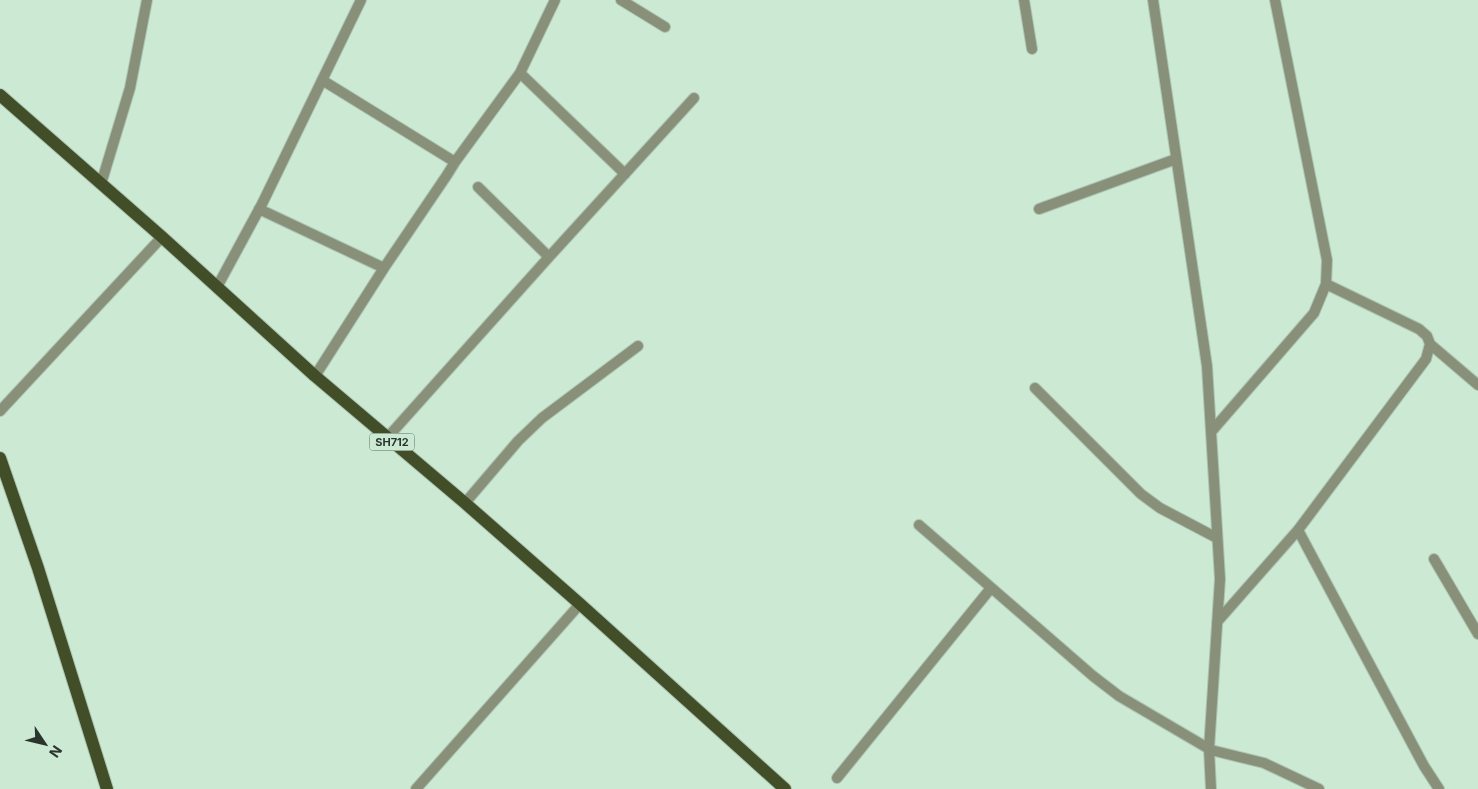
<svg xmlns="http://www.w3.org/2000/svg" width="1478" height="789" font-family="Inter,sans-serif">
<rect width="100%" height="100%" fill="#cce9d3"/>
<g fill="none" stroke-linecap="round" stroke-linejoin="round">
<g stroke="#acc5b2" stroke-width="12">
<path id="service" d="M 465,503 L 518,441 L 542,418 L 638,346"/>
</g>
<g stroke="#acc5b2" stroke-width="12">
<path id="minor" d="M 621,0 L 665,27
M 1024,0 L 1032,49
M 1153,0 L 1207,366 L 1220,579 L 1209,749 L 1211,789
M 520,73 L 625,174
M 455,162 L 520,73 L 555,0
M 101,184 L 130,88 L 147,0
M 478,187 L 549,257
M 259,209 L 384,268
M 1039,209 L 1176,159
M 217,287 L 262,204 L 361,0
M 1430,344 L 1478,385
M 315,376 L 384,268 L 447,175 L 455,162 L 322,80
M 1035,388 L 1141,494 L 1160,508 L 1217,538
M 0,411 L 162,237
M 1211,432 L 1314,313 L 1326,284 L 1327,260 L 1275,0
M 387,438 L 549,257 L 694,98
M 919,525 L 1093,676 L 1119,696 L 1211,750 L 1264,763 L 1319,789
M 1298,530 L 1424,766 L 1439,789
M 1434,559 L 1478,634
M 1217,622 L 1298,530 L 1426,359 L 1430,344 L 1427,336 L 1419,329 L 1326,284
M 837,778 L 991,588
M 416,789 L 580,604"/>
</g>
<g stroke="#acc5b2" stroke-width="14">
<path id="primary" d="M 0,95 L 162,237 L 315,376 L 465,503 L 580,604 L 785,789
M 0,458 L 38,568 L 107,789"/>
</g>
<use href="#service" stroke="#88907a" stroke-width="10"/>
<use href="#minor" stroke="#88907a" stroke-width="10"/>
<use href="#primary" stroke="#424e27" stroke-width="12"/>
</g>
<g text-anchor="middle" stroke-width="4.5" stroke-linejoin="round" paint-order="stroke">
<rect fill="#cce9d3" stroke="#5b6b5f" stroke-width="1" x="369.5" y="433.5" width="45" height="17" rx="4"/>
<g font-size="11" font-weight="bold" fill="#2a352d">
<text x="392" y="446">SH712</text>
</g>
</g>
<g transform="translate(45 744) rotate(125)" stroke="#cce9d3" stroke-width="4" paint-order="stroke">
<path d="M0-4L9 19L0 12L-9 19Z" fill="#2a352d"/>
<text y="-8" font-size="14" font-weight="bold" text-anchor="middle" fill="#2a352d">N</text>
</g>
</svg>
